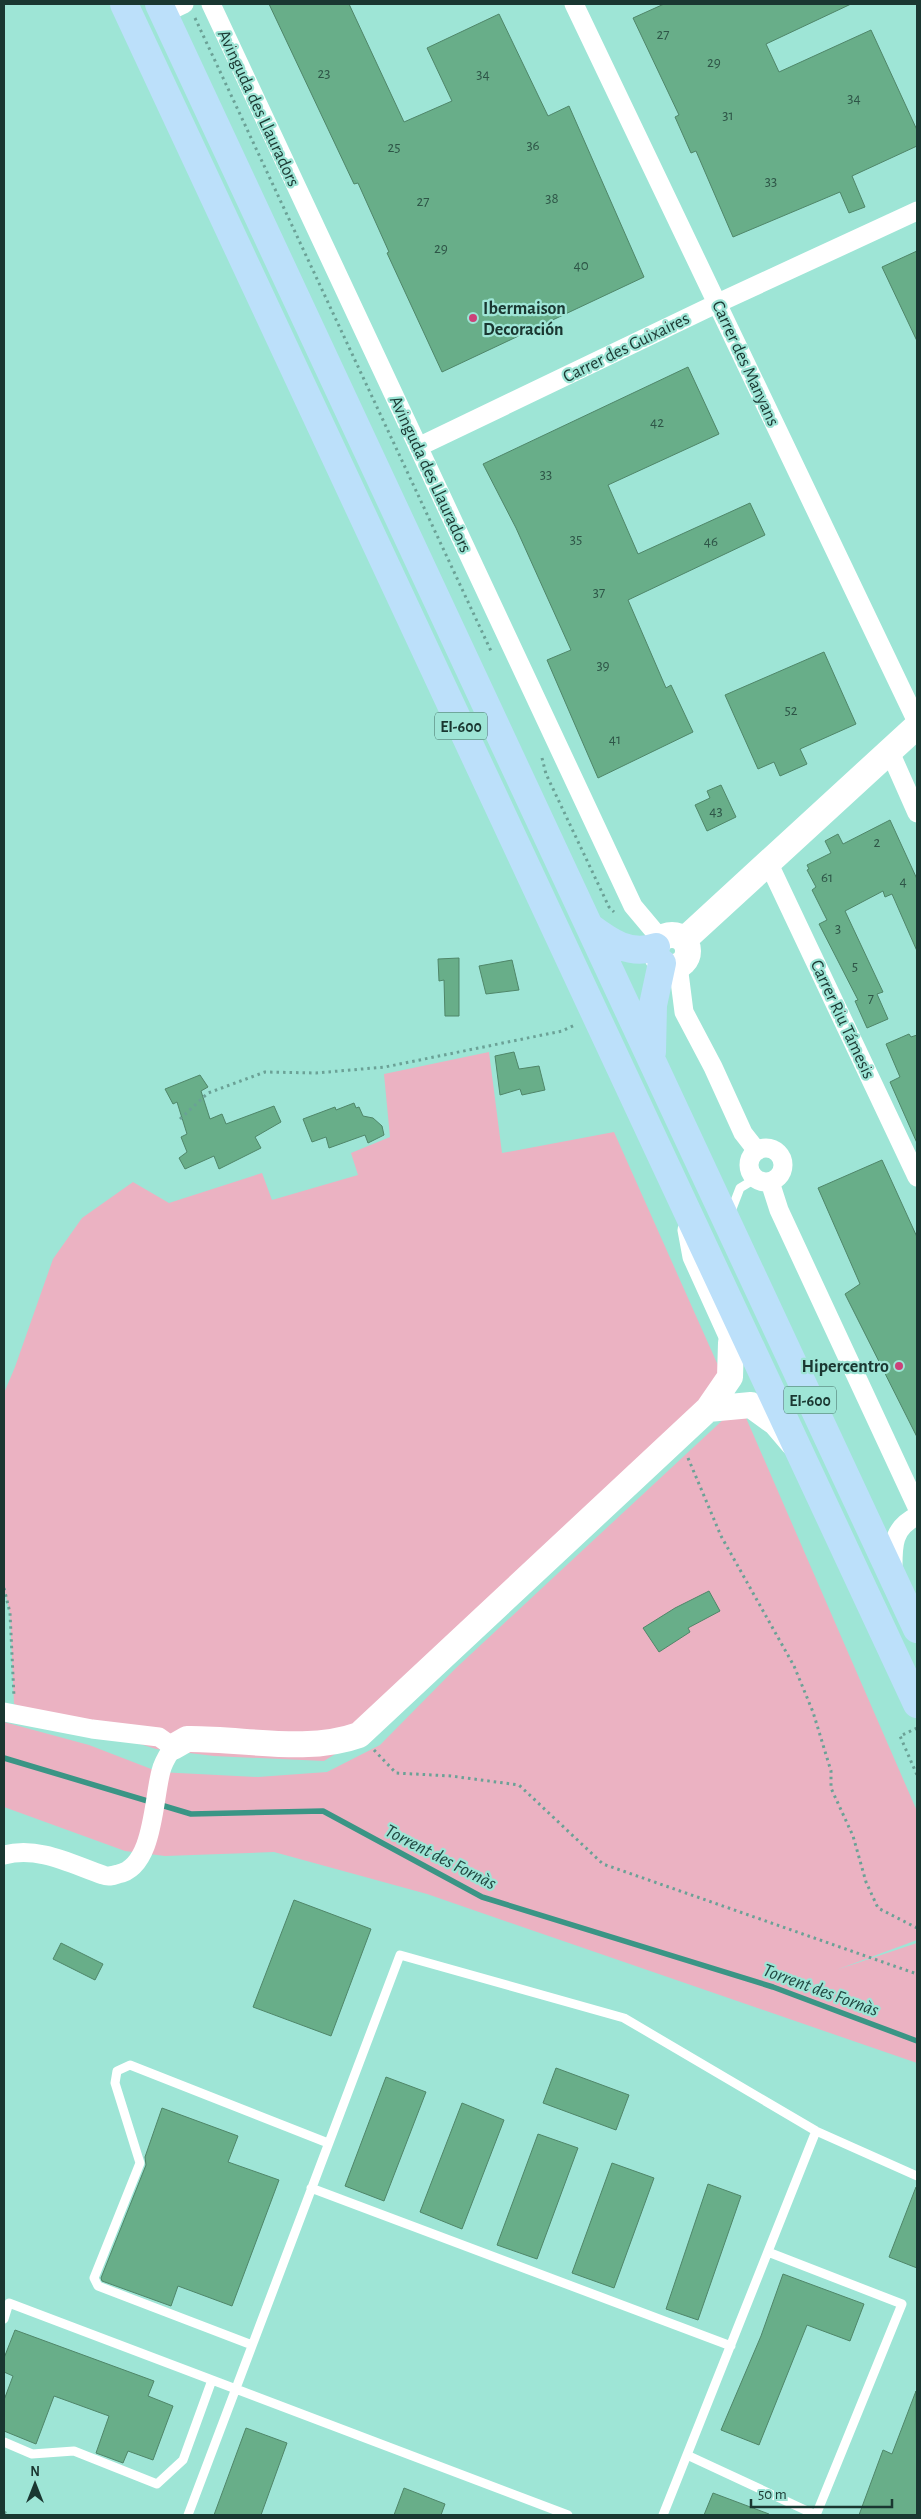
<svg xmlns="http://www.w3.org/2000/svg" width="921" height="2519" font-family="'Alegreya Sans',sans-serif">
<rect width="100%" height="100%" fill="#9ee5d6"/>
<path fill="#ebb2c2" d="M 489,1052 L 502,1153 L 614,1132 L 725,1381 L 361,1738 L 324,1761 L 214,1756 L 156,1749 L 14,1704 L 10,1613 L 4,1588 L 4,1393 L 15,1367 L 53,1259 L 82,1218 L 133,1182 L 169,1203 L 262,1173 L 272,1200 L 358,1175 L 351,1153 L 390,1137 L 384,1074 Z
M 740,1404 L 917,1811 L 917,1940 L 836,1970 L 917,1943 L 917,2063 L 427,1894 L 274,1852 L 165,1856 L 125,1851 L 4,1807 L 4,1722 L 89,1745 L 159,1772 L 258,1777 L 327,1772 L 380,1745 L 456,1668 Z"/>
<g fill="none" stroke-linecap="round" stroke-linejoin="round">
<path stroke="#3a9585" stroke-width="5.5" d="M 4,1758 L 191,1814 L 323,1811 L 482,1897 L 773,1987 L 917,2041"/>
</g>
<path fill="#68ae89" stroke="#4f8669" d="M 269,4 L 349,4 L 404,122 L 452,101 L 427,48 L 499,14 L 548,116 L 569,106 L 644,277 L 442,372 L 387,253 L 389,252 L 358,183 L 354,184 Z
M 664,4 L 851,4 L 766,44 L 779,72 L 871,30 L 917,130 L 917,146 L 852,176 L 865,207 L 849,213 L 840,192 L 733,237 L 696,151 L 691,153 L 675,117 L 679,115 L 633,18 Z
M 917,251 L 917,341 L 882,267 Z
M 688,367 L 719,434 L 608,485 L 638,554 L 750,503 L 765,535 L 628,600 L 666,688 L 671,685 L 693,732 L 598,778 L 547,660 L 571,650 L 516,528 L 483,464 Z
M 824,652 L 856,724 L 800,749 L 807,764 L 780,776 L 774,762 L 758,769 L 725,695 Z
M 721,785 L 736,817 L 707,831 L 695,805 L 710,798 L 707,791 Z
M 890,820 L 917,879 L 917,951 L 892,894 L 885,897 L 883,891 L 845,911 L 883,992 L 877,994 L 888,1019 L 867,1028 L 855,1001 L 858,1000 L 819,924 L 827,920 L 812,890 L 816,887 L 807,870 L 809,869 L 807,865 L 831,853 L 825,841 L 838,834 L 843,844 Z
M 459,958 L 459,1016 L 445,1016 L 444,980 L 439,981 L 438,959 Z
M 512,960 L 519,990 L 486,994 L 479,966 Z
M 909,1034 L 911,1037 L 917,1035 L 917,1143 L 890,1082 L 900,1077 L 886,1044 Z
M 514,1052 L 519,1069 L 539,1066 L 545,1090 L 522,1095 L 520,1089 L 500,1095 L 495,1056 Z
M 200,1075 L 208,1087 L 201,1091 L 210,1119 L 222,1114 L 226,1124 L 274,1106 L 281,1122 L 255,1137 L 261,1148 L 219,1169 L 214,1156 L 185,1169 L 179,1158 L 187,1152 L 181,1137 L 187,1134 L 177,1102 L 173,1104 L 165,1089 Z
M 354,1103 L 356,1108 L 359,1107 L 363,1116 L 373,1118 L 382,1126 L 384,1135 L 368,1143 L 365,1135 L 329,1148 L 326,1137 L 312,1142 L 303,1119 L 335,1107 L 336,1110 Z
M 882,1160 L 917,1237 L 917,1437 L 845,1294 L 860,1284 L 818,1188 Z
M 709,1591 L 720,1611 L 688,1628 L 690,1632 L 659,1652 L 643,1628 L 675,1608 Z
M 294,1900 L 371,1929 L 331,2036 L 253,2007 Z
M 61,1943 L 103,1964 L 95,1980 L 53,1959 Z
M 556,2068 L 629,2095 L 616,2130 L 543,2103 Z
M 386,2077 L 426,2092 L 384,2201 L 345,2186 Z
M 462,2103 L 504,2120 L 462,2229 L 420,2212 Z
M 162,2108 L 238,2136 L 228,2162 L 279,2180 L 232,2306 L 178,2286 L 171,2306 L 102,2281 L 101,2278 L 146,2165 L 145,2157 Z
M 538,2134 L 578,2148 L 537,2259 L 497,2245 Z
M 612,2163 L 654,2178 L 614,2288 L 572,2273 Z
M 708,2184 L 741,2196 L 698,2320 L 666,2309 Z
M 916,2187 L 917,2187 L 917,2268 L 889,2257 Z
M 783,2274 L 864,2304 L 850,2341 L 807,2325 L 759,2445 L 721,2430 L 761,2336 Z
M 15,2330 L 154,2381 L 148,2396 L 173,2406 L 153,2460 L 128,2451 L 123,2463 L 96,2453 L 109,2416 L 54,2396 L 36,2444 L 4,2431 L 4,2400 L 13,2376 L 4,2372 L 4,2358 Z
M 916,2391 L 917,2515 L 859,2515 L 883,2450 L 892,2454 Z
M 246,2428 L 287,2443 L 261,2515 L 214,2515 Z
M 404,2488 L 445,2504 L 441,2515 L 394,2515 Z
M 713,2493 L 769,2514 L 769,2515 L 704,2515 Z"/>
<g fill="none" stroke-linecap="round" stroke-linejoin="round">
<path stroke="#6ba196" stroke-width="3" stroke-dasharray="2.5 4" stroke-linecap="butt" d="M 195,18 L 491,651
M 542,758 L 546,774 L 609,907 L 614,912
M 180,1119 L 208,1093 L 265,1072 L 316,1073 L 385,1067 L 562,1031 L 575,1025
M 688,1458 L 721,1536 L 794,1666 L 813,1712 L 831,1771 L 831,1788 L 853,1836 L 866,1882 L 878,1908 L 917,1928
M 4,1588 L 10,1613 L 14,1697
M 917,1728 L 900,1736 L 917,1775
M 374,1750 L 396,1773 L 451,1776 L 519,1785 L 603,1864 L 917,1974
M 4,2512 L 8,2515"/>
<path stroke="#fff" stroke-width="9" d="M 730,1214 L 740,1188 L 755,1179
M 311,2188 L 731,2346
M 4,2319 L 9,2303 L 568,2515
M 252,2345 L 98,2286 L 94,2278 L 140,2163 L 115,2083 L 117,2071 L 130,2065 L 328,2143
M 4,2442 L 32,2454 L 74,2451 L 157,2484 L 183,2460 L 212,2380
M 687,2455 L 816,2515 L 902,2304 L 768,2252
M 188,2515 L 400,1955 L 624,2018 L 816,2131 L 917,2176
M 663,2515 L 816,2131"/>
<path stroke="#fff" stroke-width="19" d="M 211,4 L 633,906 L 654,931 L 662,937
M 574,4 L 917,722
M 163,14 L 184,4
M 418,447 L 718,303 L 917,211
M 890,752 L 917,813
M 768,862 L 917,1177
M 678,965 L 684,1012 L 713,1067 L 743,1133 L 757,1151
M749 1165a17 17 0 1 1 34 0a17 17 0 1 1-34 0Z
M 770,1182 L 779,1210 L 917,1507
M 687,1230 L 692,1257 L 731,1343
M 893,1573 C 893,1547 891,1529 917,1516
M 4,1712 L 92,1729 L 159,1737 L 173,1747 C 168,1755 163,1762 161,1771 C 153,1800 154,1867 118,1874 C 112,1876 108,1877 103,1875 C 71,1864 39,1846 4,1855"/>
<path stroke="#fff" stroke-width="26" d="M656 951a16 16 0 1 1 32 0a16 16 0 1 1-32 0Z
M 684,940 L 917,726
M 708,1409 L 751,1405 L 776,1423 L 793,1443
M 173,1747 L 187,1739 C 242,1738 307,1754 359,1735 L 708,1409 L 730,1377 L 731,1343"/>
<path stroke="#bce0fa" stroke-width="28" d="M 124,4 L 917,1704
M 159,4 L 917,1629
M 590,927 C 610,942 630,956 656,947
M 652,1052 L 653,1005 L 662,963"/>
</g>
<g fill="#cc4279" stroke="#9ee5d6" stroke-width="2">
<circle cx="473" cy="318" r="5"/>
<circle cx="899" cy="1366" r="5"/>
</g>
<g text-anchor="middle" stroke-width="4.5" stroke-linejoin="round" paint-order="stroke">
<g font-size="15" fill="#2e5547">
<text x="663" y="39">27</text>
<text x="714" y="67">29</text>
<text x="324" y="78">23</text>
<text x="483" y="79">34</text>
<text x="854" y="103">34</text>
<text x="728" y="120">31</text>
<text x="533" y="150">36</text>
<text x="394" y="152">25</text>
<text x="771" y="186">33</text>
<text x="552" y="203">38</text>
<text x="423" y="206">27</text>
<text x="441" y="253">29</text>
<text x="581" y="270">40</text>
<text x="657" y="427">42</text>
<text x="546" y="479">33</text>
<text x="576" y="544">35</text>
<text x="711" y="546">46</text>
<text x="599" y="597">37</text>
<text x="603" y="670">39</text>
<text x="791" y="715">52</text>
<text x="615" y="744">41</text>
<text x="716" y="816">43</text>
<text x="877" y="847">2</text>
<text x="827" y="882">61</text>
<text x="903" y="886">4</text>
<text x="838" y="933">3</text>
<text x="855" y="971">5</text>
<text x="871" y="1003">7</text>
</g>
<g fill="#9ee5d6" stroke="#426b62" stroke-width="1">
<rect x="435" y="712.5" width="52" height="27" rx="4"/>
<rect x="784" y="1386.5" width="52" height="27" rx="4"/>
</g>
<g font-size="16" font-weight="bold" fill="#1a3731">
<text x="461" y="732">EI-600</text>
<text x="810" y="1406">EI-600</text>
</g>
<g font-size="18" fill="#1a3731" stroke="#9ee5d6">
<text transform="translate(259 108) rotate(65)" y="6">Avinguda des Llauradors</text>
<text transform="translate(626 347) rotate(-26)" y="6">Carrer des Guixaires</text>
<text transform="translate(746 363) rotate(65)" y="6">Carrer des Manyans</text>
<text transform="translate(431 474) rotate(65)" y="6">Avinguda des Llauradors</text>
<text transform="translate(843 1019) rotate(65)" y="6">Carrer Riu Támesis</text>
</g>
<g font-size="18" font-weight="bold" fill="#1a3731" stroke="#9ee5d6" text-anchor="start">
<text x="483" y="314">Ibermaison<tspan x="483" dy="21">Decoración</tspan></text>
<text x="889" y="1372" text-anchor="end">Hipercentro</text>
</g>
<g font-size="19" font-style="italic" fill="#214942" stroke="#9ee5d6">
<text transform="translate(441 1856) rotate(27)" y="7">Torrent des Fornàs</text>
<text transform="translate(821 1989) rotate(20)" y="7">Torrent des Fornàs</text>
</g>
</g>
<rect width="921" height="2519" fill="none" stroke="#1a3731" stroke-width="10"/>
<g transform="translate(35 2484)" stroke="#9ee5d6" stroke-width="4" paint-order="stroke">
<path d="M0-4L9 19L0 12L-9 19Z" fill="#1a3731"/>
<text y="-8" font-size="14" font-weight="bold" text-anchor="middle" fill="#1a3731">N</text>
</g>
<path d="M751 2499v8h141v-8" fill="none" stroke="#1a3731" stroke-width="2.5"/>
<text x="758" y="2499" font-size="15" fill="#1a3731" stroke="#9ee5d6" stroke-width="4" paint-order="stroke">50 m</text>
</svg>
